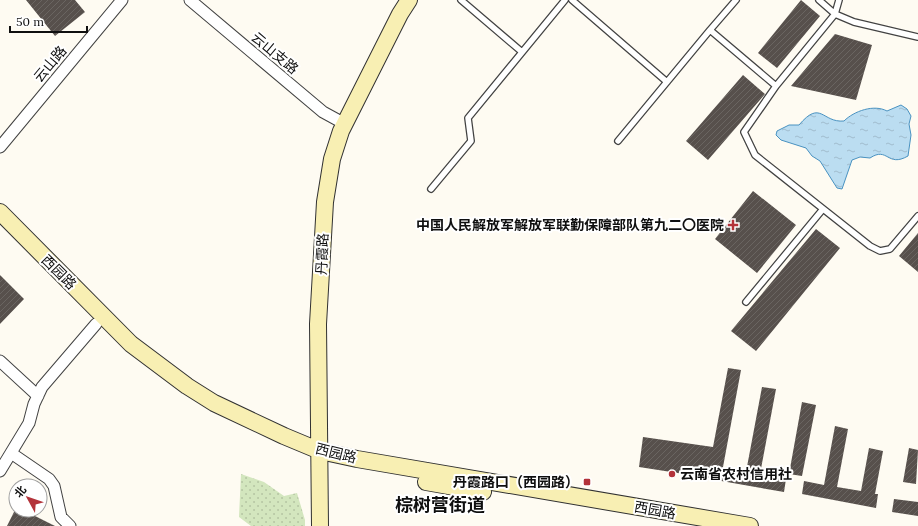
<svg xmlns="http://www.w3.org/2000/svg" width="918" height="526" font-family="Lora,'Noto Sans SC',serif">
<defs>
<pattern id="grass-dots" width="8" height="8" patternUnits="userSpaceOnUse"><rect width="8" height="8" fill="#d3e6be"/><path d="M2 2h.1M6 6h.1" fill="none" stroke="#b4c4a2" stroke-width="1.8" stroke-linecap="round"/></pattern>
<pattern id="water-ripples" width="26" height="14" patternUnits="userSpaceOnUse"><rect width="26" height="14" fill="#bbddf1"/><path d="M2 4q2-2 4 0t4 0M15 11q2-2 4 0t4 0" fill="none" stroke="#a0bccd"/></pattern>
<pattern id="building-hatch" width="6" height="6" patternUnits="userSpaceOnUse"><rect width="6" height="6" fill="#57504c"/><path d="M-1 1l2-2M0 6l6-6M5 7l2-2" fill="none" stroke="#6a6561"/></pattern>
</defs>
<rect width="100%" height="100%" fill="#fefbf2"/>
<path fill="url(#grass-dots)" d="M 241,474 L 264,482 L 284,496 L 297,493 L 305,520 L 305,526 L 251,526 L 239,517 Z"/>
<path fill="url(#water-ripples)" stroke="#4992c1" d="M 901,105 L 907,109 L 911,116 L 909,124 L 911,135 L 908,156 C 887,168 888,146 870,158 L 860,157 L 852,160 L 842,189 L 837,188 L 820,161 L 812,156 L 806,148 L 781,140 L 776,135 L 777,131 L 789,125 L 799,125 C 821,99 822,123 844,121 C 854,111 874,104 887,111 Z"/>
<path fill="url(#building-hatch)" d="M 26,0 L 75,0 L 85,12 L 55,36 Z
M 801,0 L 820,16 L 777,68 L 758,53 Z
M 835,34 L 872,45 L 856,100 L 791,86 Z
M 743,75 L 765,94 L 708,160 L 686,141 Z
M 753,191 L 796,225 L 757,273 L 715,239 Z
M 816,229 L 840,248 L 756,351 L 731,331 Z
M 918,233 L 918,272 L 899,256 Z
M 0,275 L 24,299 L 0,324 Z
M 728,368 L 741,370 L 723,467 L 746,472 L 762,387 L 776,389 L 760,474 L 786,479 L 784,492 L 710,479 L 710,478 L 639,467 L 643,437 L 713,447 Z
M 802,402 L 816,405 L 802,476 L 789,474 Z
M 835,426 L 848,429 L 837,487 L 861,491 L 869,448 L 883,451 L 875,494 L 878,494 L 876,508 L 802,494 L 804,481 L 824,485 Z
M 909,448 L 918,450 L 916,484 L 903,482 Z
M 894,499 L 918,502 L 918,516 L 892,512 Z
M 15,510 L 23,510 L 55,526 L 7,526 Z"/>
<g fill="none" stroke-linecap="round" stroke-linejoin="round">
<g stroke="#424242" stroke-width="8">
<path id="lane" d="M 461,0 L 522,52
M 572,0 L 667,82
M 736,0 L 710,30 L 776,86
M 819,0 L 835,14 L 776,86 L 744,132 L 755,155 L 870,246 L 880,251 L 890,249 L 918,216
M 839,0 L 835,14 L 854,22 L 918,37
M 618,141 L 710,30
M 431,189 L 471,141 L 468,118 L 565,0
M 746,302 L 823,209"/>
</g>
<g stroke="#424242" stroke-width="13">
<path id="street" d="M 190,0 L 323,112 L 345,124
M 0,147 L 122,0
M 0,361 L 38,396
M 11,453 L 49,479 L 54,486 L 61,517 L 70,526
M 0,471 L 29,423 L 34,404 L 42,387 L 96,324"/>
</g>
<g stroke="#313131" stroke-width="18">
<path id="secondary" d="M 0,212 L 131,344 L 187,386 L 214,403 L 284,436 L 320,451 L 357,459 L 750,526
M 426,482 L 483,492
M 320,526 L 318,324 L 325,202 L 332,159 L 341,131 L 400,14 L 409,0"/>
</g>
<use href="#lane" stroke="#fff" stroke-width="5.5"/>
<use href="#street" stroke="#fff" stroke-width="11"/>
<use href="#secondary" stroke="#f8efb3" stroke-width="16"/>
</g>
<g fill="#b3333a" stroke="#fff" stroke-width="1.5">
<path d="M731 219h4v4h4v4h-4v4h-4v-4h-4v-4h4z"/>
<circle cx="672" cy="474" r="4"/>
<rect x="583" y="478" width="8" height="8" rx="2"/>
</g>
<g text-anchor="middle" stroke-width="4" stroke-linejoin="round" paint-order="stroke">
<g font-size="14" fill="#0f0f0f" stroke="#fff">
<text transform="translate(275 53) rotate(40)" y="5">云山支路</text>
<text transform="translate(50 64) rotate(-50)" y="5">云山路</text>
<text transform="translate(322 254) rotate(-87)" y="5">丹霞路</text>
<text transform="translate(59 272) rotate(45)" y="5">西园路</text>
<text transform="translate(336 453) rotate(14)" y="5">西园路</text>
<text transform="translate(655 510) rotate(10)" y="5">西园路</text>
</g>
<g font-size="14" font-weight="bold" fill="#0f0f0f" stroke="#fff" text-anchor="end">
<text x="724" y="230">中国人民解放军解放军联勤保障部队第九二〇医院</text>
<text x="680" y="479" text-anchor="start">云南省农村信用社</text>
<text x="579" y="487">丹霞路口（西园路）</text>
</g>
<g font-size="18" font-weight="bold" fill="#0f0f0f" stroke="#fff">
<text x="440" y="511">棕树营街道</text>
</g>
</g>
<g transform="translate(28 498) rotate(310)"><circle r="19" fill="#ffffff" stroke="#9f9f9f"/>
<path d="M0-3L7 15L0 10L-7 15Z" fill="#b3333a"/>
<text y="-6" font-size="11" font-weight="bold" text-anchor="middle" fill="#0f0f0f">北</text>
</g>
<path d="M10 26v6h77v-6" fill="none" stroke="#0f0f0f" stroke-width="2"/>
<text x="16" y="26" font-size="12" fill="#0f0f0f" stroke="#ffffff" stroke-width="3" paint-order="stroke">50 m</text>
</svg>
